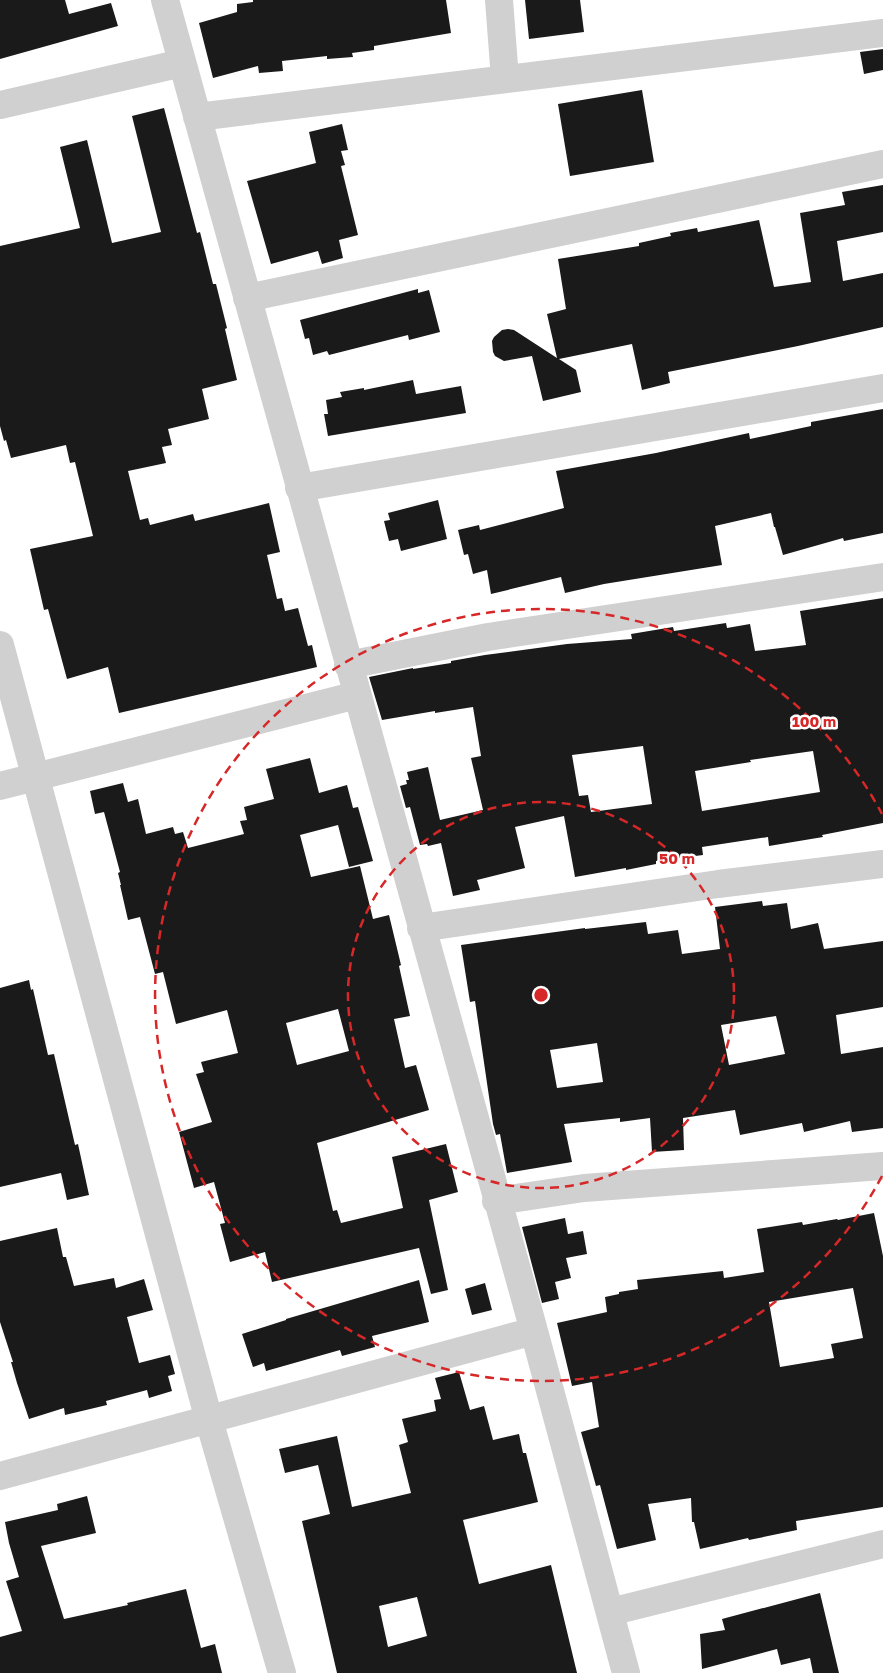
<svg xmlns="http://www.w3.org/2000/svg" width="883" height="1673" font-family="'Golos Text',sans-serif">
<rect width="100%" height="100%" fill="#fff"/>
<path fill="#1a1a1a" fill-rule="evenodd" d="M 0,0 L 65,0 L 69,14 L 111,3 L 118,26 L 0,59 Z
M 253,0 L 446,0 L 451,33 L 374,46 L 374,50 L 352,53 L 353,57 L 327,59 L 327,56 L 282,61 L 283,71 L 259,73 L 258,66 L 213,78 L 199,23 L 237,12 L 237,4 L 253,2 Z
M 525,0 L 580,0 L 584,32 L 529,39 Z
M 883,49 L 883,70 L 864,74 L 860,52 Z
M 642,90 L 654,162 L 570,176 L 558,104 Z
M 164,108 L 197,233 L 200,232 L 213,284 L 216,284 L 227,328 L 225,329 L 237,380 L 202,389 L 209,419 L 168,429 L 172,445 L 162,447 L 166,463 L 128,471 L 140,520 L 148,518 L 150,525 L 193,514 L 195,521 L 269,503 L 280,552 L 267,555 L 277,599 L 282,598 L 285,611 L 298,608 L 308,646 L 312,645 L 317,667 L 119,713 L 108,667 L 67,679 L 48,609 L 44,610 L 30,549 L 93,536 L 75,462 L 70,463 L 66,445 L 11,458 L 6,440 L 4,441 L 0,426 L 0,246 L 80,228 L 60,147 L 87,140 L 112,243 L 161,232 L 132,116 Z
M 342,124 L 348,150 L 341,151 L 345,165 L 341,166 L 358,235 L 339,240 L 343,258 L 322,264 L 318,251 L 271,264 L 247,181 L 316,163 L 309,132 Z
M 883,185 L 883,232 L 837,241 L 843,281 L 883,273 L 883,327 L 798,346 L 668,372 L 670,383 L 642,390 L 632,344 L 559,359 L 576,370 L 581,392 L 543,401 L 532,356 L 504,361 L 495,356 L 493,352 L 492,341 L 494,337 L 502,330 L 508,329 L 514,330 L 557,358 L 547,314 L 566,309 L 558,259 L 639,246 L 639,243 L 671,236 L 670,233 L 697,228 L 698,232 L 759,220 L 774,287 L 811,282 L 800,213 L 845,205 L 842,192 Z
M 418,289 L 418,293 L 429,290 L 440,332 L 409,340 L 408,335 L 329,355 L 327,351 L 313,355 L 309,338 L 305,339 L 300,320 Z
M 413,380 L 416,394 L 461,386 L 466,413 L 328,436 L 324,414 L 328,414 L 326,400 L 342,397 L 340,392 L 364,388 L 364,390 Z
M 883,409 L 883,533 L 844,541 L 843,538 L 783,555 L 775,527 L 774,527 L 771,513 L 715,526 L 722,565 L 604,584 L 565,593 L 561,577 L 491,594 L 487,570 L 473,574 L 468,554 L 464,555 L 458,530 L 479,525 L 480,530 L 564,508 L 556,471 L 656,453 L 749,433 L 750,439 L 811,426 L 811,422 Z
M 438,500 L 447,539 L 401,551 L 398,539 L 389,541 L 384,521 L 390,520 L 388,513 Z
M 883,598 L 883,823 L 822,835 L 823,837 L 769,846 L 768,837 L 702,847 L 703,855 L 656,861 L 656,864 L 626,870 L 626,868 L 575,877 L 564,816 L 515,827 L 525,868 L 477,880 L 480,890 L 453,896 L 441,843 L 428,846 L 427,844 L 420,845 L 410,807 L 406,808 L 400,786 L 407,784 L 406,780 L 409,780 L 407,772 L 428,767 L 440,820 L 483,810 L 471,758 L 481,756 L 473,707 L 435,713 L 435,711 L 382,720 L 369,677 L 413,668 L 413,669 L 451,663 L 451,661 L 485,655 L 567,644 L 632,639 L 631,634 L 673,627 L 674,631 L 726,623 L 727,628 L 750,624 L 755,651 L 806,645 L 800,611 ZM 643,746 L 652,804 L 591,812 L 588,795 L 579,796 L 572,755 ZM 813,751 L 820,792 L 702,811 L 695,771 L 751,762 L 750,760 Z
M 310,758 L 319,793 L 347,785 L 353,808 L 358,807 L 373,861 L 349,867 L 338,825 L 300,835 L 311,877 L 360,866 L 373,919 L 389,915 L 401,965 L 399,966 L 410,1016 L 394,1019 L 405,1068 L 416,1065 L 429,1110 L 317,1143 L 333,1211 L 337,1210 L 341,1223 L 403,1208 L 392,1157 L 446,1144 L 458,1192 L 429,1200 L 448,1290 L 431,1294 L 419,1248 L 272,1282 L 265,1252 L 230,1262 L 220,1224 L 225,1223 L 214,1182 L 194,1188 L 179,1132 L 212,1122 L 196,1074 L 204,1072 L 201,1062 L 238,1053 L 227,1010 L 176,1024 L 163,972 L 155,974 L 140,917 L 128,920 L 120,885 L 121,885 L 118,873 L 120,872 L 104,812 L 95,814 L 90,791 L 123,783 L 128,802 L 138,799 L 146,834 L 173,827 L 175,834 L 183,832 L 188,848 L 244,834 L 240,821 L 247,820 L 244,807 L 274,799 L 266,769 ZM 338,1009 L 349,1051 L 297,1065 L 286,1023 Z
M 762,901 L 763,906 L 787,903 L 791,929 L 818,923 L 824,949 L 883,941 L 883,1007 L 836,1015 L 841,1054 L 883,1047 L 883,1128 L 852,1132 L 850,1121 L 804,1132 L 802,1123 L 740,1135 L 735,1110 L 683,1118 L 684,1150 L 652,1152 L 650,1118 L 620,1122 L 620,1118 L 564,1124 L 572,1162 L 507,1173 L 500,1134 L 496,1135 L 493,1124 L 475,1001 L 470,1002 L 461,945 L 585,928 L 585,929 L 646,922 L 648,934 L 678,930 L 682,954 L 720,949 L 715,907 ZM 776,1016 L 785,1054 L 729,1065 L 721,1025 ZM 597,1043 L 603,1082 L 557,1088 L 550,1050 Z
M 29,980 L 31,990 L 33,989 L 48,1055 L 54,1054 L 75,1145 L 78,1144 L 89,1195 L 67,1200 L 61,1173 L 0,1187 L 0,988 Z
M 874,1213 L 883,1256 L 883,1507 L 796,1521 L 797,1530 L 749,1540 L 748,1538 L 700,1549 L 694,1522 L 692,1522 L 691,1498 L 648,1504 L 656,1540 L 617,1549 L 600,1485 L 596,1486 L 581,1432 L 599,1427 L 592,1382 L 572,1386 L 557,1323 L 607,1312 L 605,1297 L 619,1294 L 619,1292 L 638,1289 L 637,1280 L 723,1271 L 724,1278 L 764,1272 L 757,1229 L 802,1222 L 803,1225 L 837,1219 L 838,1220 ZM 853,1288 L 863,1338 L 831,1344 L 834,1358 L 780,1367 L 769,1302 Z
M 565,1218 L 568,1234 L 583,1231 L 587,1254 L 566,1258 L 571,1278 L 555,1282 L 559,1299 L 542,1303 L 522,1227 Z
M 57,1228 L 63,1257 L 66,1257 L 74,1286 L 114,1278 L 116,1288 L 144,1279 L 153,1310 L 127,1317 L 139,1363 L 170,1355 L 175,1374 L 168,1376 L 172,1391 L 149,1398 L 147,1390 L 106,1401 L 107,1405 L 65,1415 L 64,1408 L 29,1419 L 17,1383 L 11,1362 L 13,1362 L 0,1322 L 0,1241 Z
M 419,1280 L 429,1322 L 372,1336 L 375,1347 L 342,1356 L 340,1350 L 266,1371 L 264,1363 L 253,1367 L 242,1334 L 286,1320 L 286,1319 Z
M 485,1283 L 492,1310 L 472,1315 L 465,1289 Z
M 459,1372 L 470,1410 L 484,1406 L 493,1440 L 519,1434 L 523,1453 L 526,1453 L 538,1502 L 463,1520 L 479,1584 L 551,1565 L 577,1673 L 337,1673 L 302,1521 L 330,1514 L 318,1465 L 285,1473 L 279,1449 L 337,1436 L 352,1507 L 411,1493 L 399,1445 L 408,1442 L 402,1419 L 436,1411 L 434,1400 L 441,1399 L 435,1378 ZM 417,1597 L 427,1636 L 388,1647 L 379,1606 Z
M 87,1496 L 96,1533 L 41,1546 L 64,1619 L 128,1605 L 127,1603 L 186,1589 L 201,1648 L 215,1644 L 222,1673 L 0,1673 L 0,1637 L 22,1631 L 6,1581 L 19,1577 L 9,1543 L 5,1522 L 58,1510 L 57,1504 Z
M 820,1593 L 839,1673 L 813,1673 L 810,1658 L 781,1665 L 777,1649 L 702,1669 L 700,1634 L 725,1630 L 722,1619 Z"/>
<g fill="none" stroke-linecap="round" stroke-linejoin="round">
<path stroke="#d0d0d0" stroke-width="28" d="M 165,0 L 534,1331 L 626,1673
M 499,0 L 505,79
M 0,105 L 182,63
M 197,117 L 883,33
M 247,298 L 883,164
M 299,488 L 883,388
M 0,645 L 209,1420 L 282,1673
M 348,665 L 488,637 L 883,577
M 0,786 L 357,695
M 421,928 L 718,884 L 883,864
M 496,1201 L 584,1188 L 883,1166
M 0,1476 L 534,1331
M 610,1612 L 883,1544"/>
</g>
<g fill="none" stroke="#d62828" stroke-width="2.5" stroke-dasharray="9 6">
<circle cx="541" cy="995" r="193"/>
<path d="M882 1176A386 386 0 1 1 882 814"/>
</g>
<circle cx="541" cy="995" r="8" fill="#d62828" stroke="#fff" stroke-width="2.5"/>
<g font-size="15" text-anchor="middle" font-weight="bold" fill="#d62828" stroke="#fff" stroke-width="5" stroke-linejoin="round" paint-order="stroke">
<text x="814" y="727">100 m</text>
<text x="677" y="864">50 m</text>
</g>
</svg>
